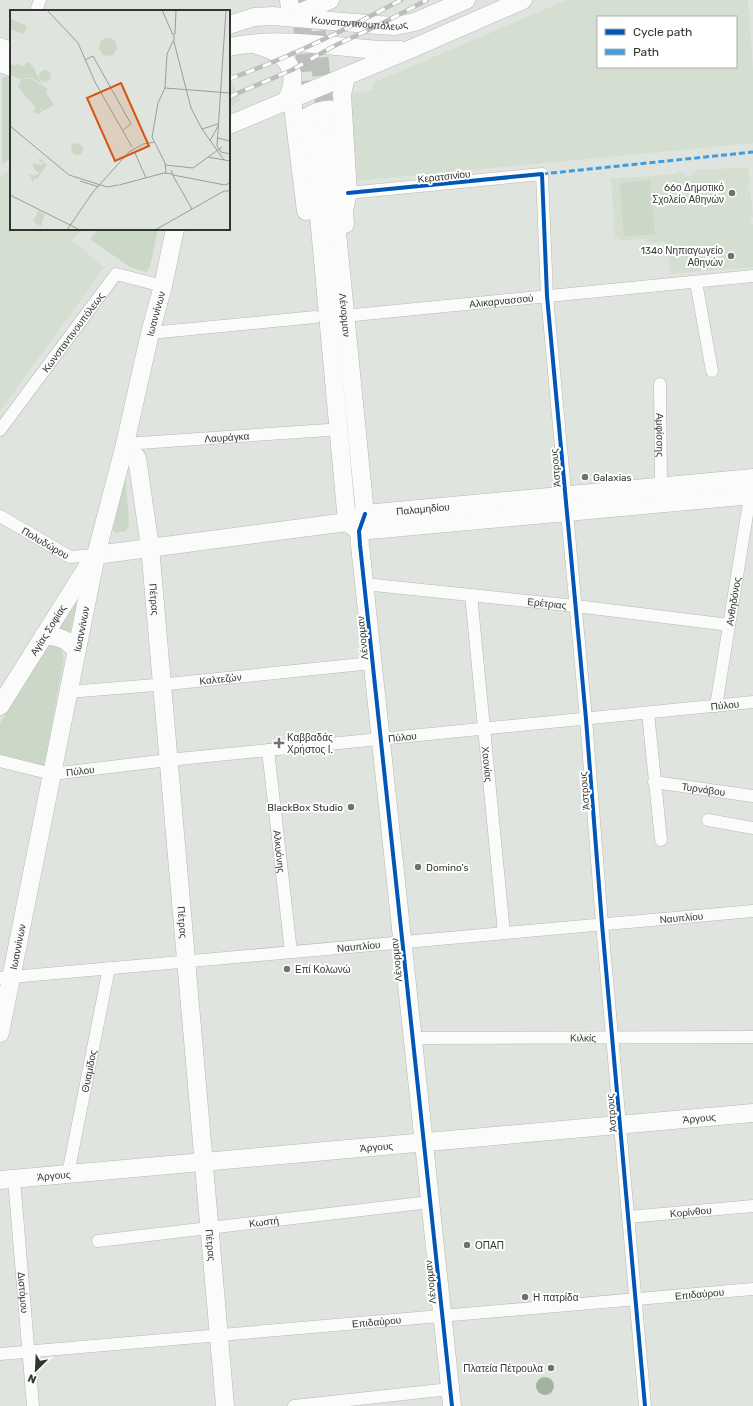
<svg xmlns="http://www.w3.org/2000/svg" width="753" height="1406" font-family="Rubik,sans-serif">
<rect width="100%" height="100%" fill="#dfe4de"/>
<path fill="#d5dfd1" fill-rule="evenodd" d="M 567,0 L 748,0 L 753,70 L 753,143 L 357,181 L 348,94 L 373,90 L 373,83 ZM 598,17 L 736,17 L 736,67 L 598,67 Z
M 229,77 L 241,100 L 229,109 Z
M 748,167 L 750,185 L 747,185 L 748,191 L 750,191 L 753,217 L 750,218 L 751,224 L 753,224 L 753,267 L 670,274 L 668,249 L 667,249 L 666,242 L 656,243 L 645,242 L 645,239 L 619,241 L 619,238 L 615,239 L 611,179 L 676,174 L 677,172 L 683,171 L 686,176 L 694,175 L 697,169 L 703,169 L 706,170 Z
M 11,169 L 11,229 L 84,229 L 72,240 L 104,268 L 0,411 L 0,176 Z"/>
<path fill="#ccd8c7" d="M 10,75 L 11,75 L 11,158 L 2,164 L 2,78 Z
M 650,180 L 655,234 L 624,236 L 620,183 Z
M 98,229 L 158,229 L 150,267 L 146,272 L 130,267 L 90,239 Z
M 124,481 L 126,481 L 129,526 L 126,531 L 115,533 L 113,528 Z
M 76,603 L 77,604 L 69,636 L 57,630 Z
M 53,645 L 60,648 L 64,658 L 44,766 L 0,754 L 0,723 L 46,647 Z"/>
<path fill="#a4b39d" d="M536 1386a9 9 0 1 1 18 0a9 9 0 1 1-18 0Z"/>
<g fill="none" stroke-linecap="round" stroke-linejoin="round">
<path stroke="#bcc1bb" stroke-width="18" stroke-dasharray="18 9" stroke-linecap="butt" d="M 300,0 L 311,129
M 314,4 L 326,122"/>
<g stroke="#b6bab5" stroke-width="13">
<g id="street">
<path d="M 36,11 L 40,0"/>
<path d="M 348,193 L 542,174 L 547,296 L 586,719 L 602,924 L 645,1406"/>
<path d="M 696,282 L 712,371"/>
<path id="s1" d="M 354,315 L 753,276"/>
<path d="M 150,333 L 315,317"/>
<path id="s2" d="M 660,384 L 661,486"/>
<path id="s3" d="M 0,430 L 116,274 L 163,286"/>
<path id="s4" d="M 125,444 L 328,430"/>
<path id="s5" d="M 0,516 L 70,557 L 96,555"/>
<path id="s6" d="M 364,584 L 576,606 L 729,625"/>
<path id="s7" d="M 471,595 L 504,933"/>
<path id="s8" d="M 68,692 L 168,684 L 372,663"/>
<path id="s9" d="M 716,706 L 750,496"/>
<path d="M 648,713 L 661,840"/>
<path id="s10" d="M 268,750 L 291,952"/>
<path id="s11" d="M 0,761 L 52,774 L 168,760 L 753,702"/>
<path id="s12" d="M 654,782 L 753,796"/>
<path d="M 708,820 L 753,828"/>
<path id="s13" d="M 0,978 L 753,911"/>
<path id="s14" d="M 412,1038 L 753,1037"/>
<path id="s15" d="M 68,1174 L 109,968"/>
<path id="s16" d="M 14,1179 L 33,1406"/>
<path id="s17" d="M 628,1217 L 753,1206"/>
<path id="s18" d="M 98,1241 L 430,1202"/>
<path id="s19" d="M 0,1354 L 753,1289"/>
<path d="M 294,1406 L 450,1389"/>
</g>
</g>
<g stroke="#b6bab5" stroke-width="19">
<g id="secondary">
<path d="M 289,0 L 291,16"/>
<path d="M 292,16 L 330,0"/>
<path id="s20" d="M 229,25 L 254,17 L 273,16 L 379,25 L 395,26 L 415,22 L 466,0"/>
<path d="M 257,45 C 287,53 302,71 286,101"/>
<path d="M 0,47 L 11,51"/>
<path d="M 229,47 C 264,40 300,42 336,46 C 357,48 378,51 400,50"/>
<path d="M 0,63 L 11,67"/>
<path d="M 292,99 L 306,211"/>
<path id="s21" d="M 326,122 L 365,514 L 359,531 L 360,545 L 452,1406"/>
<path d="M 229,125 L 411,49 L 523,0"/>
<path d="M 296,127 C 307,114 327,104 343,113"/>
<path d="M 311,129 L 347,522 L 356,529"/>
<path d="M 345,224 L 344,210 L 348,193 L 342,95 L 346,76"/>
<path id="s22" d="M 125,444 L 137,458 L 150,547 L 225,1406"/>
<path d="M 359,531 L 753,495"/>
<path id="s23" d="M 96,555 L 347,522 L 365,514 L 753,478"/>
<path d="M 44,635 C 60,637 65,638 76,650"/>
<path id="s24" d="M 0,706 L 89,564"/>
<path id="s25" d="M 0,1033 L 96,555 L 125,444 L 150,333 L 163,286 L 175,229"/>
<path id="s26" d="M 0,1180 L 753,1113"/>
</g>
</g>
<use href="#street" stroke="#fafbfa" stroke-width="12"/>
<use href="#secondary" stroke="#fafbfa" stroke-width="18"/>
<g stroke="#bcbdbc" stroke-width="4.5">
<path id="rail" d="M 229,79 C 289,58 345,30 401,0
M 229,97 L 292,70 L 334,46 L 379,25 L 427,0"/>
</g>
<use href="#rail" stroke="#fff" stroke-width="3" stroke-dasharray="9" stroke-linecap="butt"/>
<path stroke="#3e9ee1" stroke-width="3" stroke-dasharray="6 3" stroke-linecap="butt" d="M 542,174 L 753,152"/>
<g stroke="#fff" stroke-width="6">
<path id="cycleway" d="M 348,193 L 542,174 L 547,296 L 586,719 L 602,924 L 645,1406
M 365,514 L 359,531 L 360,545 L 452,1406"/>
</g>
<use href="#cycleway" stroke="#0057b8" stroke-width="4"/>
</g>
<g fill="#6f736e" stroke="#fff" stroke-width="1.5">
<circle cx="732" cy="193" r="4"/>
<circle cx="731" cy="256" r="4"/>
<circle cx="585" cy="477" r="4"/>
<path d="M277 737h4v4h4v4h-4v4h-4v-4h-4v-4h4z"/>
<circle cx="351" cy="807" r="4"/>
<circle cx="418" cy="867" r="4"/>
<circle cx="287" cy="969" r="4"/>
<circle cx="467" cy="1245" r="4"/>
<circle cx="525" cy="1297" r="4"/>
<circle cx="551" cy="1368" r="4"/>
</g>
<g text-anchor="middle" stroke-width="4" stroke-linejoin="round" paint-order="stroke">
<g font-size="10" fill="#323631" stroke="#fff">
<text dy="4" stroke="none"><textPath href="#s20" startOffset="132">Κωνσταντινουπόλεως</textPath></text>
<text transform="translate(444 176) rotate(-6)" y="4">Κερατσινίου</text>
<text dy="4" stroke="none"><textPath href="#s1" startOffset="148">Αλικαρνασσού</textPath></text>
<text dy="4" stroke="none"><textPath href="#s25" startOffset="736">Ιωαννίνων</textPath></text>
<text dy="4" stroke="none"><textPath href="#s21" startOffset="194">Λένορμαν</textPath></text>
<text dy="4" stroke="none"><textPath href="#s3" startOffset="122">Κωνσταντινουπόλεως</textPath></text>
<text dy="4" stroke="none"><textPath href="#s2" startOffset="51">Αμφίσσης</textPath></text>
<text dy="4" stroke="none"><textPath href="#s4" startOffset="102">Λαυράγκα</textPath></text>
<text transform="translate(555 468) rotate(-95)" y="4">Άστρους</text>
<text dy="4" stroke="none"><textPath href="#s23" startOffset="331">Παλαμηδίου</textPath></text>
<text dy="4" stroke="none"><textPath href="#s5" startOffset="53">Πολυδώρου</textPath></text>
<text dy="4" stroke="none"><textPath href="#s22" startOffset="161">Πέτρας</textPath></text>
<text dy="4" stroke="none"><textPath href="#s9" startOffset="106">Ανθηδόνος</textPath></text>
<text dy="4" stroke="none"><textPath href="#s6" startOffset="184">Ερέτριας</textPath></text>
<text dy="4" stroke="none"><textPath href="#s25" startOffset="412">Ιωαννίνων</textPath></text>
<text dy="4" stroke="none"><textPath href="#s24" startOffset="90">Αγίας Σοφίας</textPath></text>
<text transform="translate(362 638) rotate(-96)" y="4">Λένορμαν</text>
<text dy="4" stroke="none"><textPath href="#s8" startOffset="153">Καλτεζών</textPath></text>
<text dy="4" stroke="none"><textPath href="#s11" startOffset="730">Πύλου</textPath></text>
<text dy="4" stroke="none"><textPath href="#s11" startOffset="406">Πύλου</textPath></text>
<text dy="4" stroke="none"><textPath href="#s7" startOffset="170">Χαονίας</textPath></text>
<text dy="4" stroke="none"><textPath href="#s11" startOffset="82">Πύλου</textPath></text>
<text dy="4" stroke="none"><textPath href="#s12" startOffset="50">Τυρνάβου</textPath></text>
<text transform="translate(584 791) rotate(-95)" y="4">Άστρους</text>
<text dy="4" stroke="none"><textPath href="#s10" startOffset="102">Αλκυόνης</textPath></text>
<text dy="4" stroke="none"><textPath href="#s13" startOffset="684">Ναυπλίου</textPath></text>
<text dy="4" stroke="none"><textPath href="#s22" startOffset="485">Πέτρας</textPath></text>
<text dy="4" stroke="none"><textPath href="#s13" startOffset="360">Ναυπλίου</textPath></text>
<text dy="4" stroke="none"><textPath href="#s25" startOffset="88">Ιωαννίνων</textPath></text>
<text transform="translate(396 960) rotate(-96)" y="4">Λένορμαν</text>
<text dy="4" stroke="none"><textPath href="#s14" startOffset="171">Κιλκίς</textPath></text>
<text dy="4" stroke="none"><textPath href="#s15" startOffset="105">Θυαμίδος</textPath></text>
<text transform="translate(611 1113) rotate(-95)" y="4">Άστρους</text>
<text dy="4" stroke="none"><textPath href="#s26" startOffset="702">Άργους</textPath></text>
<text dy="4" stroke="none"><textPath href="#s26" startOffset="378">Άργους</textPath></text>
<text dy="4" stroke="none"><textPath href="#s26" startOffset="54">Άργους</textPath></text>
<text dy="4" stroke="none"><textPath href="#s17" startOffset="63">Κορίνθου</textPath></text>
<text dy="4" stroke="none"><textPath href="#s18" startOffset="167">Κωστή</textPath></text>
<text dy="4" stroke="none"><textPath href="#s22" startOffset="809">Πέτρας</textPath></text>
<text transform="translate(430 1282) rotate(-96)" y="4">Λένορμαν</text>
<text dy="4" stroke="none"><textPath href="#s16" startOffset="114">Διστόμου</textPath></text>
<text dy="4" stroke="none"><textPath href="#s19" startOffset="702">Επιδαύρου</textPath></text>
<text dy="4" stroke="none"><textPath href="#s19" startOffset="378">Επιδαύρου</textPath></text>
</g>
<g font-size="10" fill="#323631" stroke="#fff" text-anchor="start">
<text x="724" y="191" text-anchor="end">66ο Δημοτικό<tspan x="724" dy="12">Σχολείο Αθηνών</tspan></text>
<text x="723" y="254" text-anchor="end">134ο Νηπιαγωγείο<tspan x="723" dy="12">Αθηνών</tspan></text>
<text x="593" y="481">Galaxias</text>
<text x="287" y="741">Καββαδάς<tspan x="287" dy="12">Χρήστος Ι.</tspan></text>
<text x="343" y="811" text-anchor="end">BlackBox Studio</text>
<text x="426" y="871">Domino's</text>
<text x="295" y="973">Επί Κολωνώ</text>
<text x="475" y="1249">ΟΠΑΠ</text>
<text x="533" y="1301">Η πατρίδα</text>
<text x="543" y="1372" text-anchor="end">Πλατεία Πέτρουλα</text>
</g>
</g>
<g transform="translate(10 10)">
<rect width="220" height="220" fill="#dfe4de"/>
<path d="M 0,8 L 17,16 L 14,24 L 0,19 ZM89 37a9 9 0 1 1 18 0a9 9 0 1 1-18 0ZM 0,52 L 4,56 L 8,54 L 13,57 L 18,52 L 22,55 L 32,74 L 21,68 L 10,69 L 0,65 ZM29 66a6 6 0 1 1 12 0a6 6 0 1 1-12 0ZM 11,69 L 21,69 L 38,79 L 36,83 L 44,95 L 34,101 L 30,98 L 32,102 L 28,104 L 22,102 L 26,98 L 8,77 ZM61 139a6 6 0 1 1 12 0a6 6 0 1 1-12 0ZM 28,148 L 37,154 L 27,169 L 22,166 L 25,168 L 23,172 L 19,164 L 25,166 L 29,163 L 23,158 L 23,153 L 30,155 L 35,153 L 30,152 ZM 28,201 L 35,204 L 31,216 L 23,212 Z" fill="#ccd8c7"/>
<path fill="none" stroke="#9a9e99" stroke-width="1" d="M 37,0 L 68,33 L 85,72 L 122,137M 152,0 L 163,25M 216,0 L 207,136 L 211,142 L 220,144M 164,23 L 164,32 L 181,98 L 192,119 L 214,150M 165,24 L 166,0M 75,50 L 83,46 L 121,114 L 113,120M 155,78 L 220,83M 0,116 L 59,165 L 97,177 L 108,175M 192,119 L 208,114M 208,128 L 220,131M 200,131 L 208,116M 125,143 L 136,168M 198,147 L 220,151M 155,155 L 183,158 L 212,137M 161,160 L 163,165 L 215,175 L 220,173M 156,163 L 155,153 L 142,127 L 148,93 L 155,78 L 157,44 L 163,31M 70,171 L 89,177M 109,175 L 154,163 L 162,164 L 182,199M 0,185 L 70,220M 57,220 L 83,182 L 119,142 L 133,134 L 145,132M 145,220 L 214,181 L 220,181"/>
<path fill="#d65610" fill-opacity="0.15" stroke="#d65610" stroke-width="2" d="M 111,73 L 139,136 L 105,151 L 77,88 Z"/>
<rect width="220" height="220" fill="none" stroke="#323631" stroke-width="2"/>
</g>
<rect x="597" y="16" width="140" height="52" fill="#ffffff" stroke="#adafad"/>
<rect x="605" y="29" width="20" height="6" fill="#0057b8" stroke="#adafad"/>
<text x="633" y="36" font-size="12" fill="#323631">Cycle path</text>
<rect x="605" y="49" width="20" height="6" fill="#3e9ee1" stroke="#adafad"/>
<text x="633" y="56" font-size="12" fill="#323631">Path</text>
<g transform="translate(36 1370) rotate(204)" stroke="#ffffff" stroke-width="3" paint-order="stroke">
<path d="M0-3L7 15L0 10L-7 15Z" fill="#323631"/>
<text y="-6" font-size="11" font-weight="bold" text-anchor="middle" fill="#323631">N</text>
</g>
</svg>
